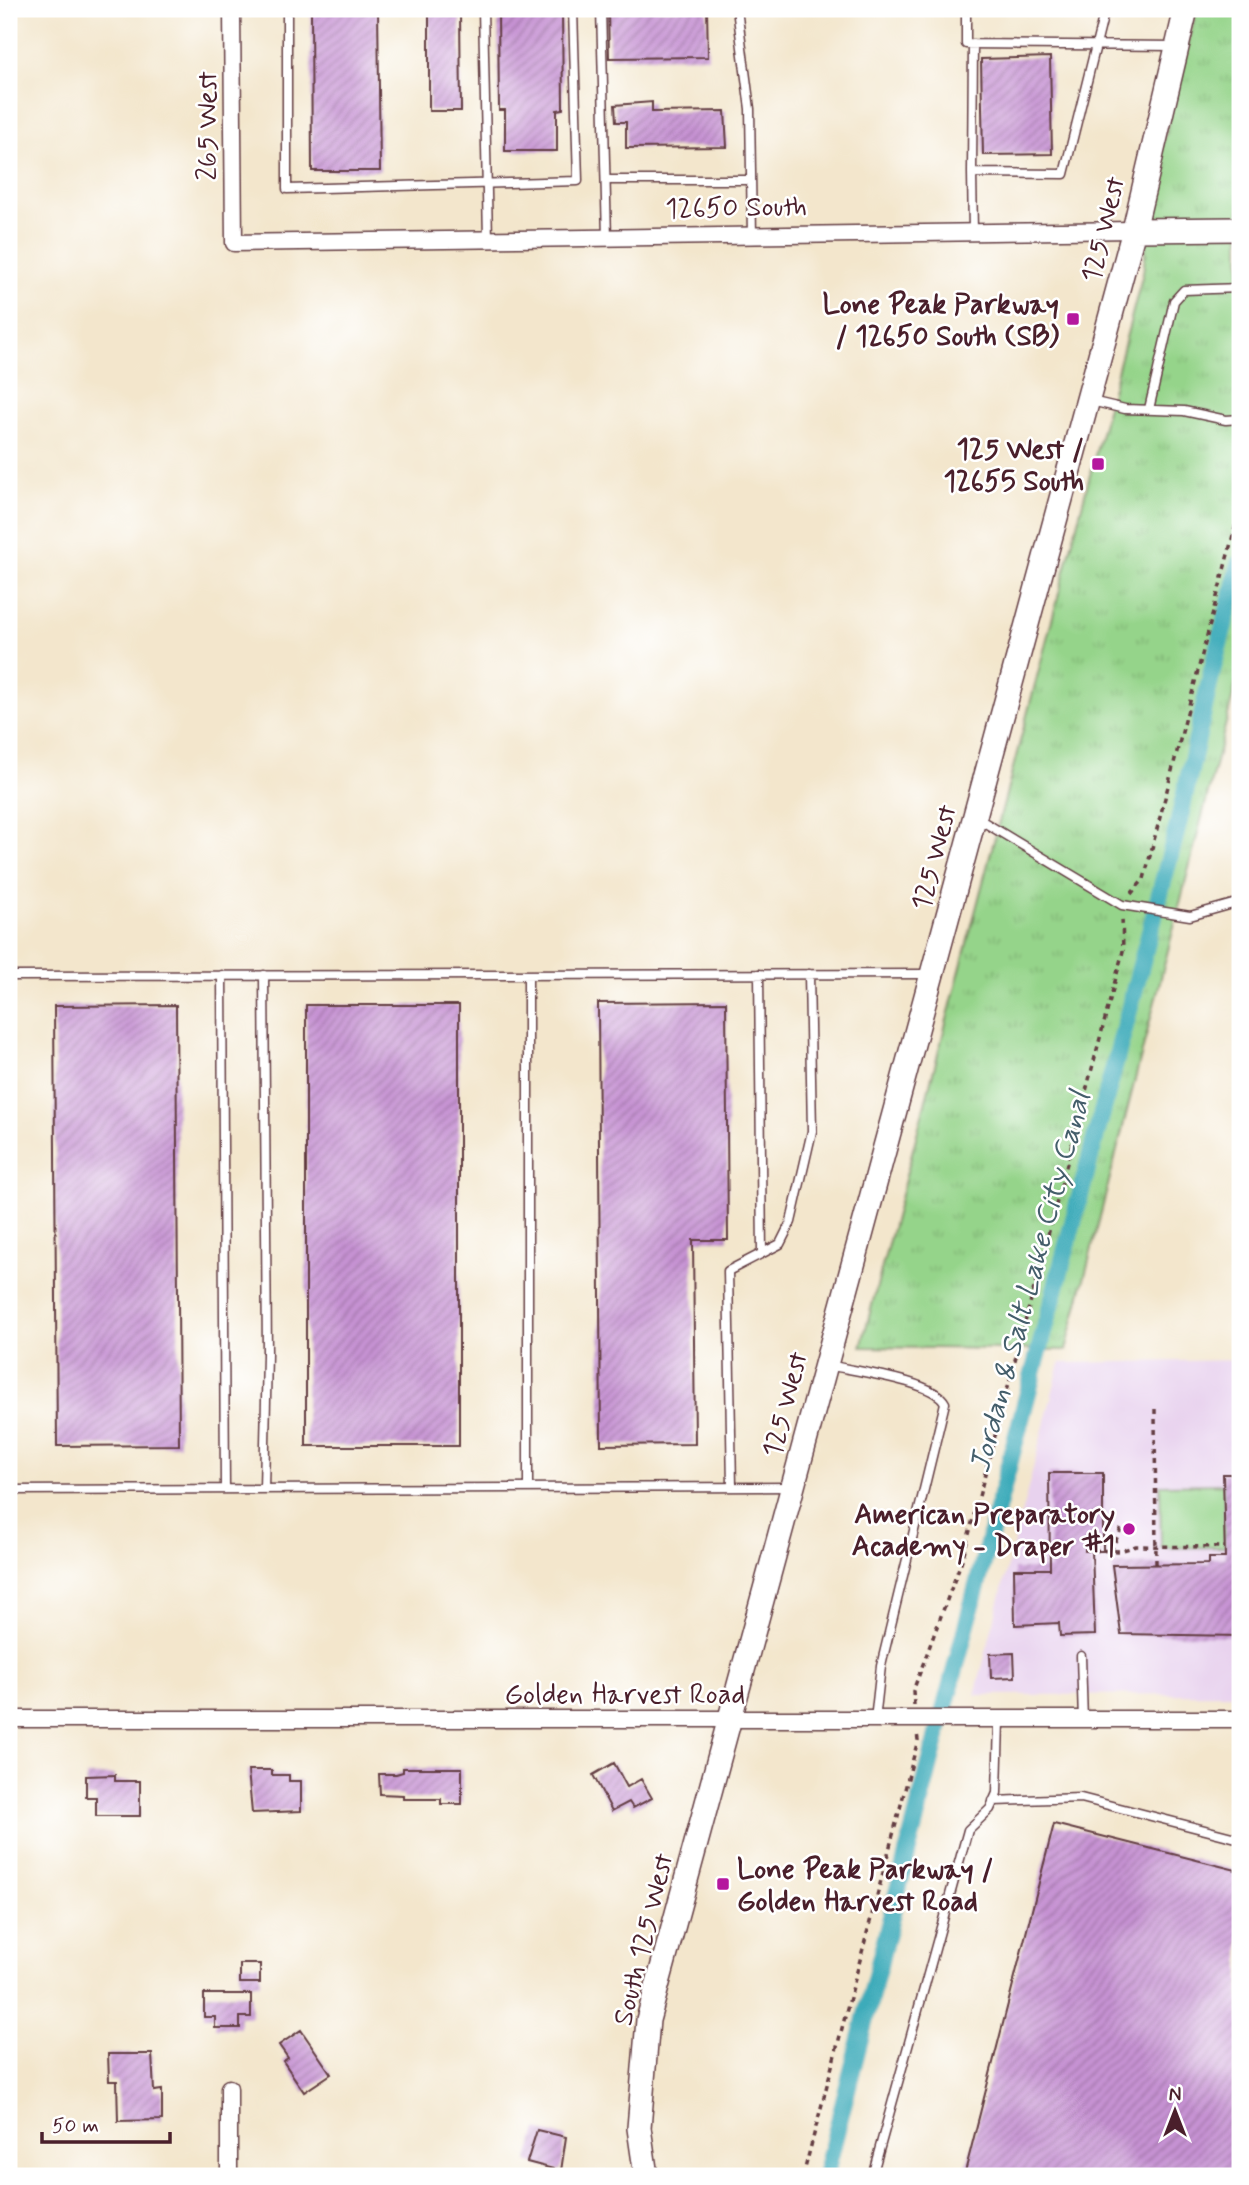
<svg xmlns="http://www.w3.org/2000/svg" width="1249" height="2185" font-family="Mynerve,sans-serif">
<defs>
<pattern id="grass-tufts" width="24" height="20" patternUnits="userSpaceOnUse" patternTransform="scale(1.75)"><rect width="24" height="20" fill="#95d48a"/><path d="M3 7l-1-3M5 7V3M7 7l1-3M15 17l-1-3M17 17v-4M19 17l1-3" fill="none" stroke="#82b677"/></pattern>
<pattern id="building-hatch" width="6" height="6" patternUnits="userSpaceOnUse" patternTransform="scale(1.75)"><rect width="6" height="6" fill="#c692d3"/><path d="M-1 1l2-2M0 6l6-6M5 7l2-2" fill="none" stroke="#a377ab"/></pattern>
</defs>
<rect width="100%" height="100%" fill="#fff"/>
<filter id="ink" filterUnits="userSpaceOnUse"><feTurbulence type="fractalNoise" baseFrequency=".0143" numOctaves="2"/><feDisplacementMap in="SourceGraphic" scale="14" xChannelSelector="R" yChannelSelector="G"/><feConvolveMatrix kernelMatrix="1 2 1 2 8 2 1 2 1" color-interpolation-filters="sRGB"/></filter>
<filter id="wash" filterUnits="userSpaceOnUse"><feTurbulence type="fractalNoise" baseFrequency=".00686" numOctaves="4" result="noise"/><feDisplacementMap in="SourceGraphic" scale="28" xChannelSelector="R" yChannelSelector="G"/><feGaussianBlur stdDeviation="1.57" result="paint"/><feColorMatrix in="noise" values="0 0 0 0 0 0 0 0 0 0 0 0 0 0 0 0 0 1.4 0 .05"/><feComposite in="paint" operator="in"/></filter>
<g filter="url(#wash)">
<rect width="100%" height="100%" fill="#f3e6cc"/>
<path fill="#e8d2ee" d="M 1240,1360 L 1240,1694 L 975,1695 L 1060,1363 Z"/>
<path fill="url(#grass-tufts)" stroke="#707a5a" stroke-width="2" d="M 1197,9 L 1240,9 L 1240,668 L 1066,1350 L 861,1347 L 1143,273 L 1154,179 Z"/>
<path fill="#95d48a" stroke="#707a5a" stroke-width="2" d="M 1224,1484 L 1225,1547 L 1161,1548 L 1160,1485 Z"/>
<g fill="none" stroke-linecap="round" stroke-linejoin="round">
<path stroke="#3cabba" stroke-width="18" d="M 825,2176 L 933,1752 L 1178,825 L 1212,671 L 1240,564"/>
</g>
<g id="blocks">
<path fill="url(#building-hatch)" d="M 311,9 L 378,9 L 380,171 L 312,171 Z
M 608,9 L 707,9 L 708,57 L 609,58 Z
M 498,10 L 562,10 L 563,109 L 557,110 L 557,151 L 505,151 L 505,110 L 499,110 Z
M 460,11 L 461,111 L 429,111 L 429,12 Z
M 1050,57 L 1052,154 L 983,155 L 981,59 Z
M 652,102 L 652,112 L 725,111 L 727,147 L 626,148 L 626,122 L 616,122 L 615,105 Z
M 726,1002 L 728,1240 L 693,1240 L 695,1444 L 601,1445 L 598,1003 Z
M 176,1005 L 179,1445 L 57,1446 L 54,1006 Z
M 306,1005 L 459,1005 L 459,1446 L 306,1446 Z
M 1049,1473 L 1103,1473 L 1103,1551 L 1092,1551 L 1095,1635 L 1060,1636 L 1059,1623 L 1015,1625 L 1014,1569 L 1050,1569 Z
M 1223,1474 L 1240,1474 L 1240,1636 L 1121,1634 L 1112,1565 L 1209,1564 L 1209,1558 L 1225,1558 Z
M 1014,1653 L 1015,1677 L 991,1678 L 990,1654 Z
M 614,1763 L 627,1787 L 641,1779 L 652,1798 L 633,1808 L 629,1802 L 612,1811 L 593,1775 Z
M 403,1768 L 462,1768 L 462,1804 L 441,1804 L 441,1799 L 403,1799 L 403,1795 L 380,1794 L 379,1774 L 396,1774 L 403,1772 Z
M 248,1770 L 272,1770 L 272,1775 L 289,1775 L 289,1781 L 301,1781 L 301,1811 L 252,1813 Z
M 115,1775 L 115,1781 L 140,1781 L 140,1816 L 96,1816 L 96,1797 L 86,1797 L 86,1776 Z
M 1054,1824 L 1240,1871 L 1240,2176 L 964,2176 Z
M 240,1964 L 260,1964 L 260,1983 L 240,1983 Z
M 204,1994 L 251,1994 L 251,2017 L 240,2017 L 240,2028 L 215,2028 L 215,2017 L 204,2017 Z
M 301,2030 L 331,2074 L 304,2092 L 283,2061 L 288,2058 L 279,2045 Z
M 108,2054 L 152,2054 L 154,2091 L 162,2090 L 162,2120 L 118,2121 L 117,2081 L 109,2081 Z
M 537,2130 L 566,2137 L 561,2171 L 527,2162 Z"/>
</g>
</g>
<g filter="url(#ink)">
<use href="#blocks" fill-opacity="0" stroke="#633d43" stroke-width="2"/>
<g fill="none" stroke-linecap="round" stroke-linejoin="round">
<g stroke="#633d43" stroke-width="11">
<path id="lane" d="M 287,9 L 287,189 L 578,181 L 573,9
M 483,9 L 488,239
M 601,9 L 607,238
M 737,9 L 750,109 L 752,236
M 966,9 L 966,44 L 1176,46
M 972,173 L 973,44
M 607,180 L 751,180
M 973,232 L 972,173 L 1064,174 L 1105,9
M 1091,401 L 1125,409 L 1184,411 L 1226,420 L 1240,419
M 1149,409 L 1174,301 L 1184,290 L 1240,288
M 977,818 L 1122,905 L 1190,916 L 1240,902
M 759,974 L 762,1253
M 222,975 L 225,1489
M 264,975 L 267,1354 L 264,1489
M 528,975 L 528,1488
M 9,976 L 930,974
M 828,1365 C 854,1371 935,1381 945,1403 L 881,1666 L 875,1720
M 732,1487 L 728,1271 L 780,1244 L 791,1222 L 812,1131 L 809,974
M 9,1490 L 790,1487
M 1081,1656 L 1083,1721
M 993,1801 L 1081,1798 L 1240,1839
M 872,2176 L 968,1830 L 990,1809 L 997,1793 L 999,1721"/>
</g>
<g stroke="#633d43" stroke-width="19">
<path id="street" d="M 232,9 L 234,243 L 1134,230
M 9,1719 L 1240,1719
M 229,2088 L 229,2176"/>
</g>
<g stroke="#633d43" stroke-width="26">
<path id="secondary" d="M 1134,230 L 1240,229
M 646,2176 L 639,2128 L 648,2020 L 1134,230 L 1186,9"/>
</g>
<path stroke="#633d43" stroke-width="3.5" stroke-dasharray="5 5" stroke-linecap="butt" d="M 1131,894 L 1144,879 L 1240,508
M 1155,1409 L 1156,1565
M 1084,1550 L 1120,1551 L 1136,1546 L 1225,1547
M 1111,1551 L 1121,1529
M 1232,1677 L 1240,1668
M 914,1705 L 913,1691 L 963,1557 L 1123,951 L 1122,916
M 803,2176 L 918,1740 L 917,1733"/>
<use href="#lane" stroke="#fff" stroke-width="8"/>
<use href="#street" stroke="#fff" stroke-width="16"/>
<use href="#secondary" stroke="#fff" stroke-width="23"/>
</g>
</g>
<g fill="#b5179e" stroke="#fff" stroke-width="2.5">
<rect x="1066" y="312" width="14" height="14" rx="3.5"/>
<rect x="1091" y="457" width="14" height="14" rx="3.5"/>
<circle cx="1129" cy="1529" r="7"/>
<rect x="716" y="1877" width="14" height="14" rx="3.5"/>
</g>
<g text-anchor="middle" stroke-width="5" stroke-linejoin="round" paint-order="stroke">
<g font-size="28" fill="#4a1f2b" stroke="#fff">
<text transform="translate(206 126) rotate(-90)" y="10">265 West</text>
<text transform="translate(736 206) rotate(-1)" y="10">12650 South</text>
<text transform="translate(1102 229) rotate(-76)" y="10">125 West</text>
<text transform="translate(933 857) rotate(-75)" y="10">125 West</text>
<text transform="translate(784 1404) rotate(-75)" y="10">125 West</text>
<text x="625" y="1703">Golden Harvest Road</text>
<text transform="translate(642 1939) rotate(-76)" y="10">South 125 West</text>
</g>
<g font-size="28" font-weight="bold" fill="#4a1f2b" stroke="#fff" text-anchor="end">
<text x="1059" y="313">Lone Peak Parkway<tspan x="1059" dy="32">/ 12650 South (SB)</tspan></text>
<text x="1084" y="458">125 West /<tspan x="1084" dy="32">12655 South</tspan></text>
<text x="1115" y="1523">American Preparatory<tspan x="1115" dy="32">Academy - Draper #1</tspan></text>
<text x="737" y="1878" text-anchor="start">Lone Peak Parkway /<tspan x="737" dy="32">Golden Harvest Road</tspan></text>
</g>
<g font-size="30" font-style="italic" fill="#445e6b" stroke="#fff">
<text transform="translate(1029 1282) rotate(-75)" y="10">Jordan &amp; Salt Lake City Canal</text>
</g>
</g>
<rect width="1249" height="2185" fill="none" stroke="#fff" stroke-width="35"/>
<g transform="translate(1175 2111)" stroke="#ffffff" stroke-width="5" paint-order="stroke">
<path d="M0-5L12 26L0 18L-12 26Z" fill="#4a1f2b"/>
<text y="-10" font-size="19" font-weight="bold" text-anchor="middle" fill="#4a1f2b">N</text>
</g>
<path d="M42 2132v10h128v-10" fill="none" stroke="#4a1f2b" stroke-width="3.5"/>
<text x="52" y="2132" font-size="21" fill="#4a1f2b" stroke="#ffffff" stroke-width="5" paint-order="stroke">50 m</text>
</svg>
